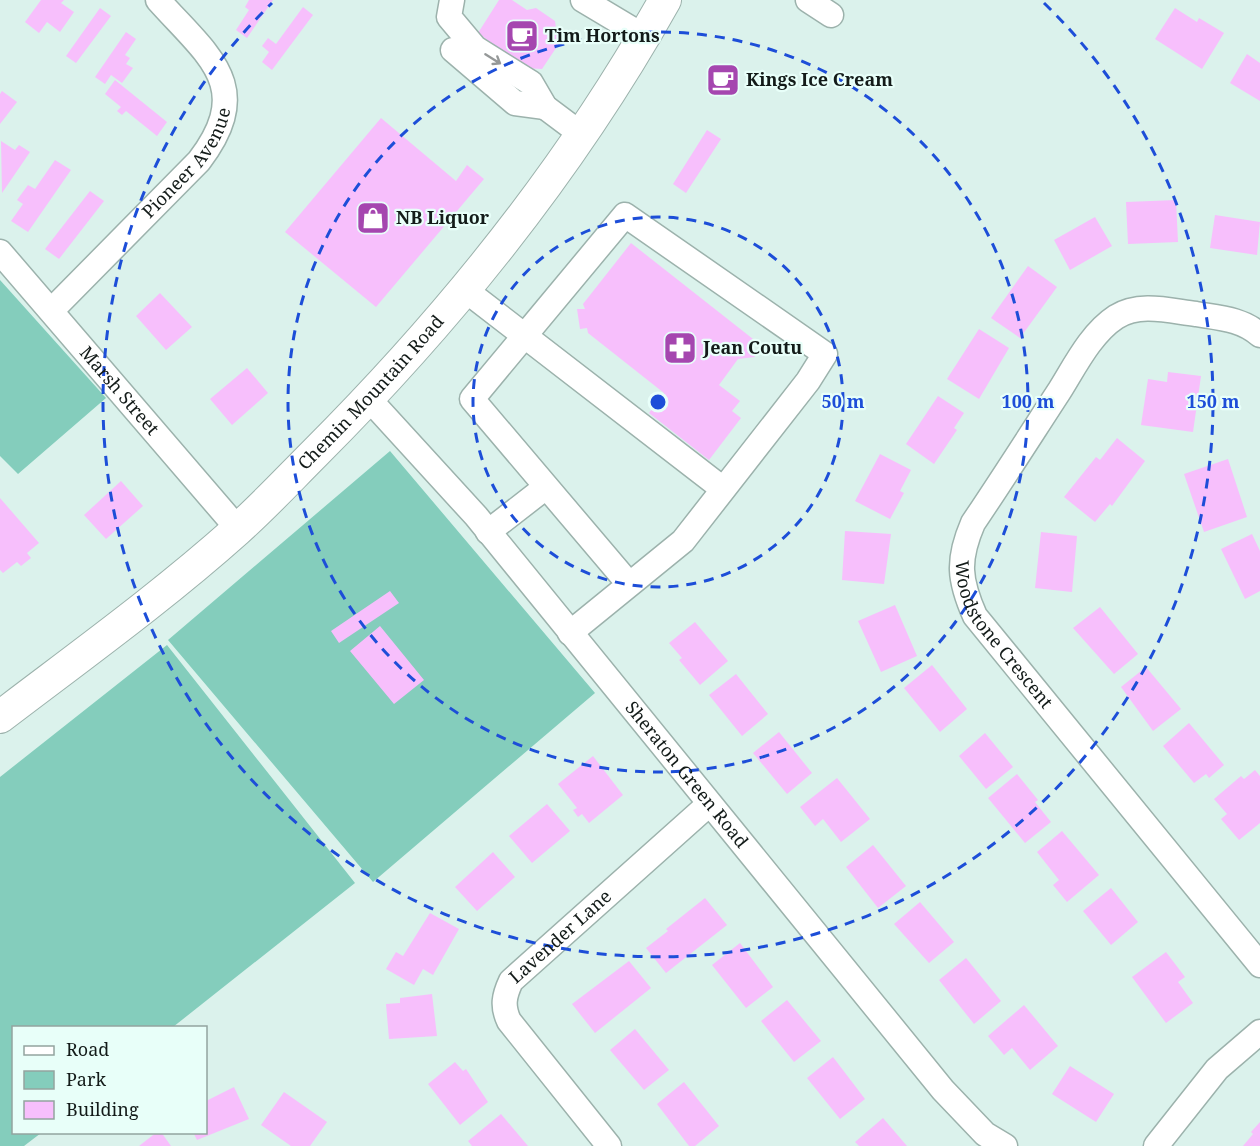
<svg xmlns="http://www.w3.org/2000/svg" width="1260" height="1146" font-family="'Noto Serif',serif">
<rect width="100%" height="100%" fill="#dbf2ec"/>
<path fill="#84cdbc" d="M 0,280 L 106,398 L 18,474 L 0,456 Z
M 390,451 L 595,693 L 373,882 L 168,640 Z
M 167,645 L 355,883 L 173,1027 L 14,1028 L 14,1132 L 41,1133 L 24,1146 L 0,1146 L 0,777 Z"/>
<path fill="#f7bffc" d="M 41,0 L 64,0 L 61,3 L 74,12 L 60,32 L 47,22 L 39,33 L 25,22 Z
M 249,0 L 273,0 L 247,38 L 236,30 L 249,10 L 245,7 Z
M 499,0 L 512,0 L 527,10 L 536,8 L 555,21 L 556,28 L 562,32 L 562,39 L 542,69 L 525,68 L 478,33 Z
M 303,7 L 313,15 L 272,70 L 262,62 L 269,52 L 262,46 L 268,38 L 276,44 Z
M 100,8 L 111,16 L 76,63 L 66,56 Z
M 1175,8 L 1197,22 L 1199,18 L 1224,33 L 1202,69 L 1155,39 Z
M 126,32 L 136,39 L 125,55 L 130,58 L 126,64 L 133,68 L 122,83 L 111,75 L 105,84 L 95,77 Z
M 1247,54 L 1260,63 L 1260,101 L 1230,83 Z
M 721,65 L 736,75 L 724,94 L 709,84 Z
M 115,80 L 167,122 L 157,136 L 126,111 L 122,115 L 117,111 L 121,107 L 105,94 Z
M 2,91 L 17,102 L 0,124 L 0,94 Z
M 381,118 L 456,181 L 467,165 L 484,179 L 376,307 L 285,232 Z
M 707,130 L 721,139 L 686,193 L 673,184 Z
M 1,141 L 15,150 L 19,145 L 30,152 L 2,193 Z
M 55,160 L 71,170 L 28,232 L 11,221 L 23,204 L 17,200 L 28,185 L 35,189 Z
M 90,191 L 104,201 L 59,259 L 45,249 Z
M 1176,200 L 1178,242 L 1128,244 L 1126,202 Z
M 1215,215 L 1260,222 L 1257,255 L 1210,248 Z
M 1095,217 L 1112,246 L 1070,270 L 1054,240 Z
M 631,243 L 753,339 L 755,357 L 738,359 L 719,385 L 740,401 L 732,411 L 741,418 L 709,460 L 649,413 L 664,393 L 588,333 L 587,328 L 580,329 L 577,309 L 585,309 L 583,304 Z
M 1028,266 L 1057,287 L 1020,338 L 991,318 Z
M 160,293 L 192,327 L 166,350 L 136,316 Z
M 979,329 L 1009,348 L 979,399 L 947,379 Z
M 247,368 L 268,393 L 232,425 L 210,399 Z
M 1168,372 L 1201,376 L 1193,432 L 1141,425 L 1148,379 L 1167,382 Z
M 938,396 L 964,413 L 954,428 L 957,430 L 934,464 L 906,444 Z
M 1117,438 L 1145,461 L 1112,506 L 1110,504 L 1095,522 L 1064,497 L 1096,457 L 1100,460 Z
M 880,454 L 911,470 L 900,491 L 904,493 L 890,519 L 855,501 Z
M 1228,459 L 1247,517 L 1204,532 L 1184,474 Z
M 121,481 L 143,506 L 106,539 L 84,515 Z
M 0,498 L 39,543 L 27,553 L 31,558 L 21,566 L 17,562 L 3,573 L 0,570 Z
M 845,531 L 891,534 L 884,584 L 842,580 Z
M 1041,532 L 1077,536 L 1072,592 L 1035,588 Z
M 1252,534 L 1260,551 L 1260,591 L 1245,599 L 1221,549 Z
M 390,591 L 399,603 L 339,643 L 331,631 Z
M 895,605 L 917,656 L 881,672 L 858,621 Z
M 1100,607 L 1138,654 L 1114,674 L 1073,628 Z
M 695,622 L 728,661 L 700,685 L 679,660 L 682,658 L 669,643 Z
M 380,626 L 424,680 L 394,704 L 350,651 Z
M 932,665 L 967,709 L 940,732 L 904,688 Z
M 1146,667 L 1181,709 L 1153,731 L 1121,687 Z
M 736,674 L 768,714 L 742,736 L 709,695 Z
M 1189,723 L 1224,765 L 1209,778 L 1206,774 L 1194,783 L 1163,746 Z
M 779,732 L 812,773 L 787,794 L 753,753 Z
M 985,733 L 1013,767 L 986,789 L 959,756 Z
M 593,756 L 623,795 L 589,823 L 582,814 L 578,817 L 573,810 L 577,808 L 558,784 Z
M 1255,770 L 1260,776 L 1260,823 L 1239,840 L 1221,819 L 1227,814 L 1214,799 L 1241,776 L 1244,779 Z
M 1017,774 L 1038,800 L 1035,802 L 1051,822 L 1025,843 L 988,798 Z
M 837,778 L 870,819 L 841,842 L 823,819 L 815,826 L 800,807 Z
M 547,804 L 570,831 L 532,863 L 509,836 Z
M 1062,831 L 1099,875 L 1067,902 L 1053,885 L 1059,880 L 1037,852 Z
M 873,845 L 906,886 L 878,908 L 846,867 Z
M 493,852 L 515,877 L 477,911 L 455,887 Z
M 1111,888 L 1138,922 L 1111,945 L 1083,911 Z
M 705,898 L 727,925 L 666,973 L 646,948 L 668,931 L 666,929 Z
M 920,902 L 954,942 L 929,963 L 894,924 Z
M 430,913 L 459,929 L 433,975 L 423,969 L 414,985 L 386,969 L 396,952 L 403,956 Z
M 740,943 L 773,987 L 746,1008 L 712,965 Z
M 1166,952 L 1185,977 L 1178,982 L 1193,1003 L 1166,1023 L 1132,977 Z
M 966,958 L 1001,1001 L 974,1024 L 939,980 Z
M 629,961 L 651,988 L 595,1033 L 572,1004 Z
M 432,994 L 437,1036 L 389,1039 L 386,1004 L 400,1003 L 400,998 Z
M 787,1000 L 821,1041 L 794,1062 L 761,1021 Z
M 1024,1005 L 1058,1046 L 1030,1070 L 1012,1048 L 1004,1055 L 988,1036 Z
M 635,1029 L 669,1070 L 644,1090 L 610,1050 Z
M 833,1057 L 865,1099 L 840,1119 L 807,1078 Z
M 455,1062 L 463,1071 L 466,1069 L 488,1102 L 460,1125 L 428,1084 Z
M 1070,1066 L 1114,1094 L 1096,1122 L 1052,1094 Z
M 684,1082 L 719,1126 L 695,1146 L 689,1146 L 657,1104 Z
M 234,1087 L 249,1119 L 197,1140 L 193,1132 L 206,1132 L 206,1101 Z
M 284,1092 L 327,1122 L 310,1146 L 291,1146 L 261,1125 Z
M 501,1114 L 528,1146 L 472,1146 L 468,1141 Z
M 883,1118 L 907,1146 L 859,1146 L 855,1142 Z
M 1260,1122 L 1260,1146 L 1243,1146 L 1253,1134 L 1251,1132 Z
M 157,1132 L 161,1132 L 171,1146 L 139,1146 Z"/>
<g fill="none" stroke-linecap="round" stroke-linejoin="round">
<g stroke="#9cb2ac" stroke-width="27">
<g id="minor">
<path d="M 452,0 L 449,17 L 475,48 L 531,83 L 545,107 L 581,134"/>
<path d="M 583,0 L 645,37"/>
<path d="M 808,0 L 831,15"/>
<path d="M 453,50 L 515,103 L 545,107"/>
<path id="s1" d="M 0,252 L 238,529"/>
<path d="M 464,289 L 723,489"/>
<path id="s2" d="M 52,310 L 199,161 C 256,86 208,56 158,0"/>
<path id="s3" d="M 1260,335 C 1242,319 1220,318 1196,314 C 1170,311 1140,302 1116,317 C 1090,334 1074,368 1058,393 C 1030,436 1002,480 973,523 C 957,560 959,580 975,616 L 1260,965"/>
<path id="s4" d="M 369,399 L 476,516 L 943,1090 L 985,1134 L 1005,1146"/>
<path d="M 488,532 L 546,487"/>
<path d="M 570,633 L 683,541 L 808,381 L 825,354 L 625,215 L 472,399 L 629,584"/>
<path id="s5" d="M 609,1146 L 509,1021 C 502,1006 504,996 511,981 L 708,805"/>
<path d="M 1156,1146 L 1217,1069 L 1260,1032"/>
</g>
</g>
<g stroke="#9cb2ac" stroke-width="34">
<g id="major">
<path id="s6" d="M 0,717 C 80,656 162,597 237,530 C 264,506 289,479 315,453 C 449,319 572,166 665,0"/>
</g>
</g>
<use href="#minor" stroke="#fff" stroke-width="24"/>
<use href="#major" stroke="#fff" stroke-width="32"/>
</g>
<defs><path id="oneway-shaft" d="M-6 0H5M1.5-3L5.5 0L1.5 3" fill="none" stroke-width="1.6" stroke-linecap="round" stroke-linejoin="round" transform="scale(1.5)"/></defs>
<use stroke="#959898" href="#oneway-shaft" transform="translate(493 59) rotate(32)"/>
<g fill="none" stroke="#1d4ed8" stroke-width="3" stroke-dasharray="10 8">
<circle cx="658" cy="402" r="185"/>
<circle cx="658" cy="402" r="370"/>
<path d="M1044 3A555 555 0 1 1 272 3"/>
</g>
<defs>
<g id="cafe-square" transform="scale(1.725)"><rect x="-9" y="-9" width="18" height="18" rx="4" fill="#a546af" stroke="#e8fff9"/><path d="M-5.5-4.5H6V0H3Q3 3.5 0 3.5H-2.5Q-5.5 3.5-5.5 0ZM3-3.2v2h1.7v-2ZM-6 4.5H4V6H-6Z" fill="#fff"/></g>
<g id="shop-square" transform="scale(1.725)"><rect x="-9" y="-9" width="18" height="18" rx="4" fill="#a546af" stroke="#e8fff9"/><path d="M-5-2.5h2.3a2.7 3.5 0 0 1 5.4 0H5L5.5 6h-11ZM-1.5-2.5h3a1.5 2.3 0 0 0-3 0Z" fill="#fff"/></g>
<g id="pharmacy-square" transform="scale(1.725)"><rect x="-9" y="-9" width="18" height="18" rx="4" fill="#a546af" stroke="#e8fff9"/><path d="M-2-6h4v4h4v4h-4v4h-4v-4h-4v-4h4Z" fill="#fff"/></g>
</defs>
<g fill-rule="evenodd">
<use href="#cafe-square" x="522" y="36"/>
<use href="#cafe-square" x="723" y="80"/>
<use href="#shop-square" x="373" y="218"/>
<use href="#pharmacy-square" x="680" y="348"/>
</g>
<g text-anchor="middle" stroke-width="4.5" stroke-linejoin="round" paint-order="stroke">
<g font-size="18" font-weight="bold" fill="#131b19" stroke="#e8fff9" text-anchor="start">
<text x="545" y="42">Tim Hortons</text>
<text x="746" y="86">Kings Ice Cream</text>
<text x="396" y="224">NB Liquor</text>
<text x="703" y="354">Jean Coutu</text>
</g>
<g font-size="18" fill="#131b19" stroke="#e8fff9">
<text dy="6" stroke="none"><textPath href="#s2" startOffset="201">Pioneer Avenue</textPath></text>
<text dy="6" stroke="none"><textPath href="#s1" startOffset="183">Marsh Street</textPath></text>
<text dy="6" stroke="none"><textPath href="#s6" startOffset="494">Chemin Mountain Road</textPath></text>
<text dy="6" stroke="none"><textPath href="#s3" startOffset="528">Woodstone Crescent</textPath></text>
<text dy="6" stroke="none"><textPath href="#s4" startOffset="492">Sheraton Green Road</textPath></text>
<text dy="6" stroke="none"><textPath href="#s5" startOffset="268">Lavender Lane</textPath></text>
</g>
</g>
<circle cx="658" cy="402" r="9" fill="#1d4ed8" stroke="#e8fff9" stroke-width="3"/>
<g font-size="18" text-anchor="middle" font-weight="bold" fill="#1d4ed8" stroke="#e8fff9" stroke-width="4.5" stroke-linejoin="round" paint-order="stroke">
<text x="843" y="408">50 m</text>
<text x="1028" y="408">100 m</text>
<text x="1213" y="408">150 m</text>
</g>
<rect x="12" y="1026" width="195" height="108" fill="#e8fff9" stroke="#93a49f" stroke-width="1.5"/>
<rect x="24" y="1046" width="30" height="9" fill="#ffffff" stroke="#93a49f" stroke-width="1.5"/>
<text x="66" y="1056" font-size="18" fill="#131b19">Road</text>
<rect x="24" y="1071" width="30" height="18" fill="#84cdbc" stroke="#93a49f" stroke-width="1.5"/>
<text x="66" y="1086" font-size="18" fill="#131b19">Park</text>
<rect x="24" y="1101" width="30" height="18" fill="#f7bffc" stroke="#93a49f" stroke-width="1.5"/>
<text x="66" y="1116" font-size="18" fill="#131b19">Building</text>
</svg>
